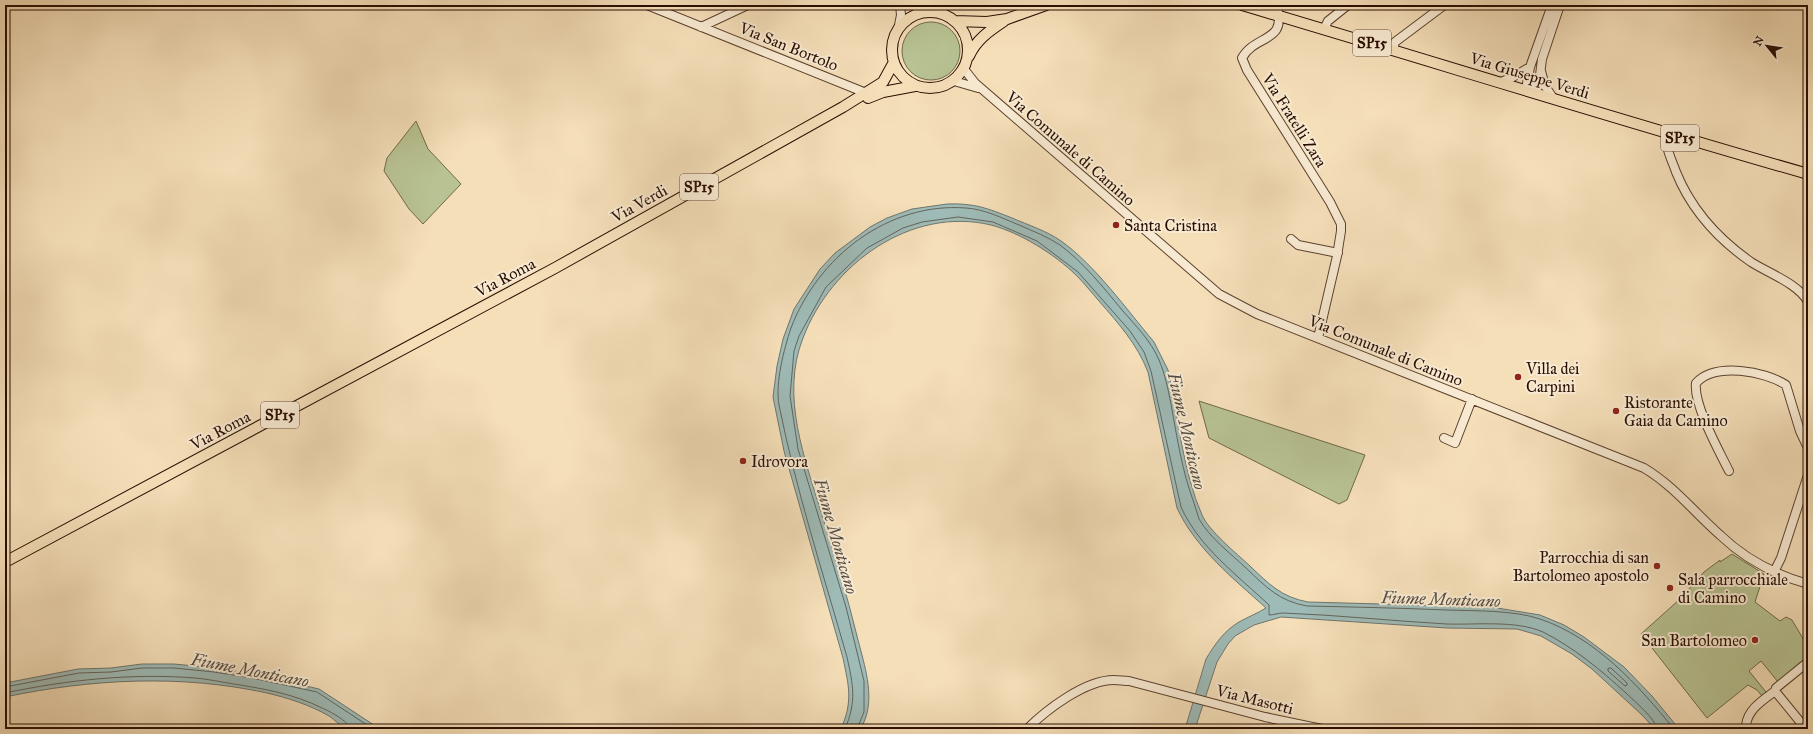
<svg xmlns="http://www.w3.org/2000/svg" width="1813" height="734" font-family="'IM FELL Great Primer',serif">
<rect width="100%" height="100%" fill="#f5dfb9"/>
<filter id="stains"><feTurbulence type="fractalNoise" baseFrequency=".005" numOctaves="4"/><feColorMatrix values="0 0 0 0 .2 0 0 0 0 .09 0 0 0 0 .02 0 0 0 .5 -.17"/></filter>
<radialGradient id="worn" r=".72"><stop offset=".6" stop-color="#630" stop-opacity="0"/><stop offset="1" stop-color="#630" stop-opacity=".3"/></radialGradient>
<path fill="#b8c292" stroke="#706849" d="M902 51a29 29 0 1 1 58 0a29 29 0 1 1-58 0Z
M 416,121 L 428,149 L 461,184 L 423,224 L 409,209 L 384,171 L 387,158 Z
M 1199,401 L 1365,455 L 1347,500 L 1339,504 L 1209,438 Z
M 1732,554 L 1764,574 L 1755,602 L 1780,621 L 1786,617 L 1792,620 L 1808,647 L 1808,659 L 1778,682 L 1761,661 L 1749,671 L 1766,692 L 1762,696 L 1757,690 L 1748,685 L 1707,718 L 1641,634 L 1680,599 L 1704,572 L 1720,560 L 1720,562 Z"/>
<path fill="#9ebbb7" stroke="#6f756e" d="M 947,204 C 974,203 987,208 1012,218 C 1028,225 1047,231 1061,241 C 1095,265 1127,310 1154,342 L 1168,370 C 1178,416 1183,472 1202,515 C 1209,531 1236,553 1250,566 C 1269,584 1281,597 1308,602 L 1491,607 L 1540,615 L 1564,625 L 1584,637 L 1624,667 L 1652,696 L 1679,729 L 1655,729 L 1642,715 L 1592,669 L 1572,654 L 1541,636 L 1531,633 L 1517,629 L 1447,628 L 1281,617 L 1254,625 L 1235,636 L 1228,644 L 1217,662 L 1195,729 L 1185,729 L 1206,659 C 1215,644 1224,631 1239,622 C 1248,617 1258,613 1266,608 C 1234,579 1196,549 1177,508 L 1148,372 C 1137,344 1119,324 1099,301 C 1092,293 1084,283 1076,275 C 1054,254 1021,233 991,225 C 911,206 831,264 803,338 C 780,396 805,459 822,515 C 835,556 847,595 857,636 C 863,660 873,689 867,713 C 866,718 863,724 861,729 L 841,729 C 853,701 849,687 843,658 L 784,451 L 773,397 L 777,366 L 783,339 L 794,309 L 820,269 L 835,253 L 870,227 L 887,218 L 912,209 Z
M 142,664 L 174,664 L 215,668 L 253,674 L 319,689 L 380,729 C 370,729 359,731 349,729 C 342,728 335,720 329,716 C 310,705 288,698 267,693 C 180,674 91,679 5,697 L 5,683 L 78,669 L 111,668 Z"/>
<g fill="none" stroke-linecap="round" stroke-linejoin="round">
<path stroke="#64645c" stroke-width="1" d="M 1611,668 L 1627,683 L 1627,685 L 1625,686 L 1608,671 L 1608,669 Z
M 5,687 L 79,673 L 111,672 L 142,668 L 174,668 L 214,672 L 252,678 L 317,692 L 373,729
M 5,693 C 67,680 131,673 195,678 C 208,679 221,682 234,684 C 265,689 294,694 322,708 C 329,711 349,721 350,729
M 845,729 C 857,701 853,685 847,657 C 823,573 796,490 779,405 C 775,383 784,349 791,328 C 818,257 888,202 966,208 C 984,209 1002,218 1019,225 C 1033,231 1048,237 1060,245 C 1084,263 1103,287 1122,310 C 1136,326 1151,341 1159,360 C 1165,374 1168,389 1171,404 C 1177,437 1182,471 1194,503 C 1196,508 1197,514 1199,519 C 1210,538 1230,553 1246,568 C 1266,587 1279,601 1307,606 C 1354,607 1400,608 1447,610 C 1474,611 1514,610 1540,619 C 1596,638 1638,685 1674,729
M 857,729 L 864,712 L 864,681 L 846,607 L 798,449 L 790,396 L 794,351 L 799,336 L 826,287 L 867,248 L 903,228 L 922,222 L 958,217 L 993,222 L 1037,241 L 1078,272 L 1130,331 L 1144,352 L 1151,371 L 1181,507 C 1199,547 1237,575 1269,605 L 1269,615 C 1274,615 1278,613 1283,613 C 1338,615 1392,621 1447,624 C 1476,625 1516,620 1543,632 C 1573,647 1601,670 1626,693 C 1634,701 1656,719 1657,729"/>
<g stroke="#5c422e" stroke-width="10">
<path id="minor" d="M 647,5 L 866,93
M 922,5 L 927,12
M 1276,5 C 1289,43 1255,34 1242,58 L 1247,70 L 1330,202 L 1341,224 L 1341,231 L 1337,256 L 1318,338
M 701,27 L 748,5
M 1324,29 L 1328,21 L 1348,5
M 898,30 L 901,15 L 900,5
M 1393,50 L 1395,42 L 1443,6
M 964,69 L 975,83 L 1219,294 L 1257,314 L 1644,468 C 1674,486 1694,512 1720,535 C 1744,558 1776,575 1808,584
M 1541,71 L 1545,86 L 1553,98
M 954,81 L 978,88
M 1501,82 L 1511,78 L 1530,67
M 1526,89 L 1530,67 L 1552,5
M 1530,91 L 1540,75 L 1542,59 L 1560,5
M 1667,134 C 1664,146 1672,160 1676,172 C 1691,209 1718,239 1751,262 C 1768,273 1799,284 1808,302
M 1291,239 L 1298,245 L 1338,253
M 1444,438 L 1455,443 L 1472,399
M 1729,471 C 1719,451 1693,404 1696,383 C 1715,362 1765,371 1786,385 L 1800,431 L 1808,448
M 1774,572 L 1781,558 L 1808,475
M 1027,729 C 1046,710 1085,680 1114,680 C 1119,680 1124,681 1129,681 L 1265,717 L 1322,729
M 1750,729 L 1746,725 C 1748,709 1763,700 1775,691
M 1806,729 L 1775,691 L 1776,688 L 1808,662"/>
</g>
<g stroke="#290d00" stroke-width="12">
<path id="major" d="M 1242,5 C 1431,61 1619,120 1808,174
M892 50a38 38 0 1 1 76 0a38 38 0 1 1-76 0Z
M 955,21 L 987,22 L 1007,19 L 1046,5
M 969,56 C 976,40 989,31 1004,21
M 868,98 L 883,92 L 915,86
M 5,562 L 555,268 L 843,107 L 883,82 L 894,62"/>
</g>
<use href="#minor" stroke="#f8ead2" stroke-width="8"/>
<use href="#major" stroke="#f5dfb9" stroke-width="10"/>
</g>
<g fill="#8f2418" stroke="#f8ead2" stroke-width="1.5">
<circle cx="1116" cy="225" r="4"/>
<circle cx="1518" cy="377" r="4"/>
<circle cx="1616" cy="411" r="4"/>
<circle cx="743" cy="461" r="4"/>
<circle cx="1657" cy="566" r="4"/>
<circle cx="1670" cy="588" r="4"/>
<circle cx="1755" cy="640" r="4"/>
</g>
<g text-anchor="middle" stroke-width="4" stroke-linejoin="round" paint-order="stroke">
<g fill="#f8ead2" stroke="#674f3f" stroke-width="1">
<rect x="1353" y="30" width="38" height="26" rx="3"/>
<rect x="1661" y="125" width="38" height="26" rx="3"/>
<rect x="680" y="174" width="38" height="26" rx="3"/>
<rect x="261" y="402" width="38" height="26" rx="3"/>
</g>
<g font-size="15" font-weight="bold" fill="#290d00">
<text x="1372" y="48">SP15</text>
<text x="1680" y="143">SP15</text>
<text x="699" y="192">SP15</text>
<text x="280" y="420">SP15</text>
</g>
<g font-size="16" fill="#290d00" stroke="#f8ead2">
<text transform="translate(789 46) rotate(22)" y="6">Via San Bortolo</text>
<text transform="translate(1530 75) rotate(17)" y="6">Via Giuseppe Verdi</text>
<text transform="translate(1295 120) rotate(58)" y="6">Via Fratelli Zara</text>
<text transform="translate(1071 148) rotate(41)" y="6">Via Comunale di Camino</text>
<text transform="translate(639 203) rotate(-29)" y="6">Via Verdi</text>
<text transform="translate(505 277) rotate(-28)" y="6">Via Roma</text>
<text transform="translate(1386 350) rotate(22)" y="6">Via Comunale di Camino</text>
<text transform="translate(220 430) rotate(-28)" y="6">Via Roma</text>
<text transform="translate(1255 699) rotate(14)" y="6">Via Masotti</text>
</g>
<g font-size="16" fill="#290d00" stroke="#f8ead2" text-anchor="start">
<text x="1124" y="231">Santa Cristina</text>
<text x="1526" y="374">Villa dei<tspan x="1526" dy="18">Carpini</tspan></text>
<text x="1624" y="408">Ristorante<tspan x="1624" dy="18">Gaia da Camino</tspan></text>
<text x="751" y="467">Idrovora</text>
<text x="1649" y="563" text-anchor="end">Parrocchia di san<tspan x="1649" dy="18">Bartolomeo apostolo</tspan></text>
<text x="1678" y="585">Sala parrocchiale<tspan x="1678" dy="18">di Camino</tspan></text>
<text x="1747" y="646" text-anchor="end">San Bartolomeo</text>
</g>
<g font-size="17" font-style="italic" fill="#524a40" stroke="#f8ead2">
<text transform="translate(1187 431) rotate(77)" y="6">Fiume Monticano</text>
<text transform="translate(836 536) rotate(74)" y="6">Fiume Monticano</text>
<text transform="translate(1441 599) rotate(2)" y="6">Fiume Monticano</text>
<text transform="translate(250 670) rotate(11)" y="6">Fiume Monticano</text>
</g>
</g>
<rect width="1813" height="734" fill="none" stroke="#f5dfb9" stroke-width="20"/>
<rect x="6" y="6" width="1801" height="722" fill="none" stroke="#290d00" stroke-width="2"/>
<rect x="10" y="10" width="1793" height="714" fill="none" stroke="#290d00"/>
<g transform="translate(1767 46) rotate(300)" stroke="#f8ead2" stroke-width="3" paint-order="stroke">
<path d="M0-3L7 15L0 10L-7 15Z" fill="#290d00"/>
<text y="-6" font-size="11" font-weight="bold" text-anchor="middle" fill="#290d00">N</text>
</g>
<rect width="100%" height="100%" filter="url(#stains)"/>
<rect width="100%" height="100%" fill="url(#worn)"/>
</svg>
